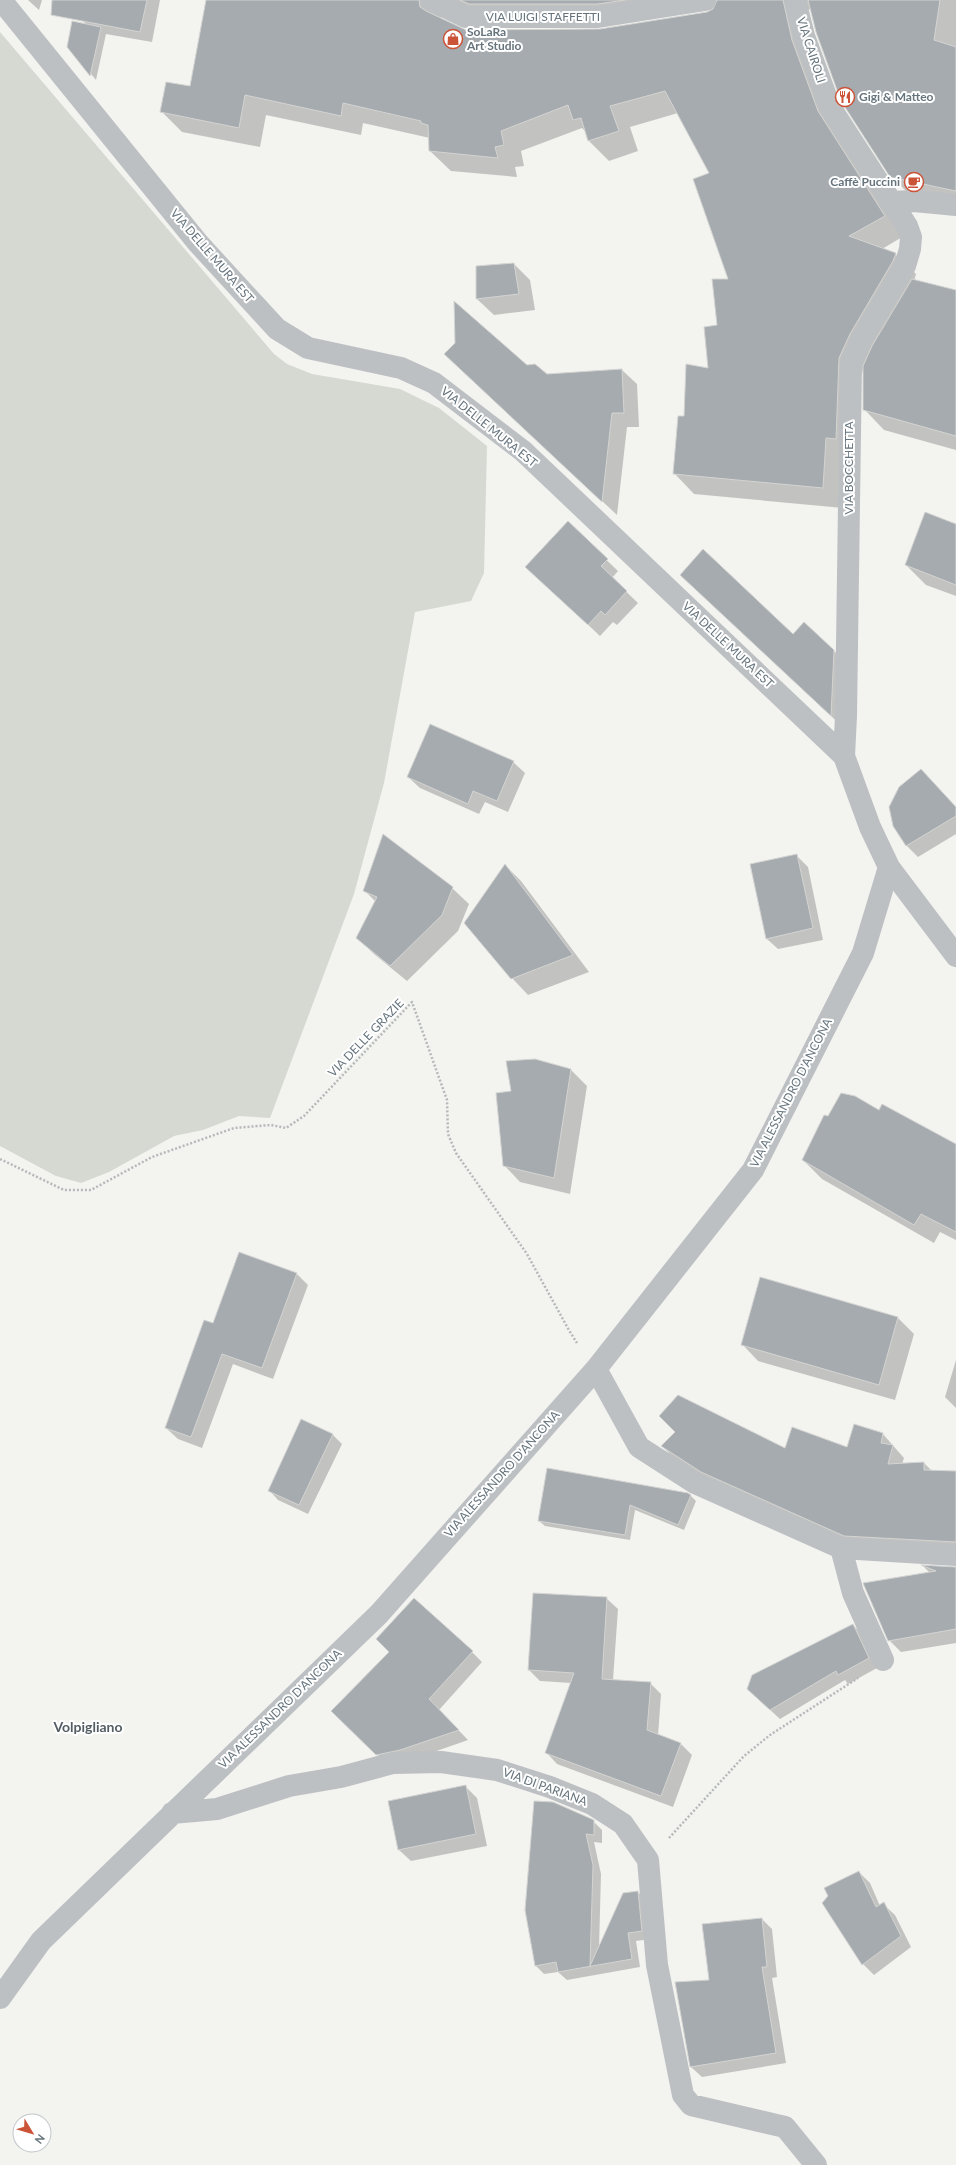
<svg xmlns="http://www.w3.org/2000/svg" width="956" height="2165" font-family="Lato,sans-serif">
<rect width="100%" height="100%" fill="#f3f3f0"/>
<path fill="#d5d9d1" d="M 0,32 L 274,354 L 287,364 L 312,374 L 400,389 L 439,408 L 487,446 L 484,573 L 471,601 L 415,612 L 384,783 L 354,894 L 270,1118 L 239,1116 L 203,1130 L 174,1136 L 109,1172 L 81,1183 L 56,1176 L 0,1146 Z"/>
<path fill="#0003" fill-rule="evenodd" d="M 28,0 L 42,0 L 39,10 Z
M 86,0 L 160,0 L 152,42 L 106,34 L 96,80 L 68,46 L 87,25 L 82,20 Z
M 284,0 L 956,0 L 956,207 L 912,197 L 891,176 L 810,9 L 807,11 L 812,60 L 904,236 L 882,249 L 895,254 L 916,274 L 914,281 L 956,291 L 956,450 L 884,430 L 864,409 L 864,368 L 859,379 L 843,508 L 694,494 L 674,473 L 684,417 L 709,369 L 729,280 L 710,174 L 678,113 L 630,127 L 638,151 L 609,161 L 589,141 L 586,132 L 582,128 L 521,151 L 524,166 L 515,167 L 517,177 L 451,171 L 430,151 L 430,138 L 363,123 L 361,135 L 266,115 L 260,147 L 182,132 L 162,112 ZM 715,9 L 707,13 L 600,30 L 465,30 L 440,19 L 444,10 L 618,24 Z
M 514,264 L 530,280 L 535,310 L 494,315 L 477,299 L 477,267 Z
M 527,366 L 547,375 L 622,370 L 637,384 L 639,427 L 627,427 L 617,515 L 460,368 Z
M 568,523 L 618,571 L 612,578 L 638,603 L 617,625 L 613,622 L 600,636 L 538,578 Z
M 956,525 L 956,596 L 926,585 L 906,565 Z
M 698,591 L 793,636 L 834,651 L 850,667 L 847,731 Z
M 513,762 L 525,773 L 508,812 L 485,802 L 479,814 L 420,788 L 408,777 Z
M 956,807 L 956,834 L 918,857 L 907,846 L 894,825 Z
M 796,855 L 808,867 L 823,940 L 778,949 L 766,938 Z
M 505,865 L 521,881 L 589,972 L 528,995 L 512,978 Z
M 452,888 L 469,904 L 458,931 L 407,981 L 374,954 L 357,938 L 376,902 L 364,890 Z
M 570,1069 L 587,1086 L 570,1194 L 520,1182 L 504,1165 L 512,1091 Z
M 879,1111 L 956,1145 L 956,1240 L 940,1232 L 934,1243 L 822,1179 L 803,1160 L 829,1118 Z
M 240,1254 L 297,1274 L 308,1285 L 273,1379 L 233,1364 L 202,1448 L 178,1439 L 166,1428 L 213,1324 Z
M 898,1318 L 914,1334 L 895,1400 L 758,1361 L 742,1344 Z
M 956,1360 L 956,1408 L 945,1397 Z
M 882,1433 L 904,1458 L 902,1464 L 924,1463 L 932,1471 L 956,1473 L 956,1553 L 856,1547 L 714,1483 L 674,1458 L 662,1446 L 786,1449 L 847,1448 Z
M 333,1435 L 342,1444 L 308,1514 L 278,1500 L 269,1490 Z
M 548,1470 L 691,1496 L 696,1501 L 684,1530 L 635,1510 L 630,1540 L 545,1526 L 539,1521 Z
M 923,1566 L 956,1567 L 956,1643 L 901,1652 L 889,1640 L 930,1573 Z
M 606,1598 L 618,1609 L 613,1680 L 650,1683 L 661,1694 L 658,1736 L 681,1744 L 692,1755 L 673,1807 L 557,1764 L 546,1752 L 571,1683 L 540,1681 L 529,1670 Z
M 853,1625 L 862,1634 L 877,1668 L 848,1684 L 845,1680 L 780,1719 L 757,1698 Z
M 472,1652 L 482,1662 L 439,1710 L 468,1740 L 411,1760 L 387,1764 L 333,1711 Z
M 465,1786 L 477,1798 L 487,1846 L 411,1861 L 399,1850 Z
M 593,1821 L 602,1830 L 602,1843 L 594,1842 L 601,1874 L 599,1948 L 638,1892 L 646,1901 L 650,1939 L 636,1941 L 640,1967 L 567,1980 L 558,1972 L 544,1974 L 536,1966 L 526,1910 Z
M 859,1872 L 870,1883 L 880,1906 L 883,1904 L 895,1915 L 911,1947 L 874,1975 L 863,1964 Z
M 762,1919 L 772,1929 L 777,1977 L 772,1978 L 786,2063 L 702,2077 L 691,2067 Z"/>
<path fill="#a5abaf" stroke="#d4d4d2" d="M 52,0 L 147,0 L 140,32 L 51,15 Z
M 206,0 L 419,0 L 420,7 L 426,11 L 466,30 L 600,29 L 707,12 L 713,9 L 717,0 L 783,0 L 792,40 L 818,111 L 885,216 L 849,236 L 896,253 L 893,261 L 850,334 L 839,358 L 836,439 L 826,438 L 823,488 L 673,474 L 678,416 L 684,416 L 686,364 L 708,368 L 704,327 L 717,325 L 712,279 L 728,279 L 693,179 L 709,173 L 665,91 L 610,106 L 619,131 L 588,141 L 581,118 L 573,120 L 568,105 L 501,131 L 504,145 L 495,147 L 498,158 L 429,151 L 428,125 L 421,123 L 421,121 L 343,103 L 341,116 L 245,95 L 239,128 L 160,112 L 166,82 L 190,86 Z
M 460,0 L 625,0 L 597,4 L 469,4 Z
M 808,0 L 940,0 L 934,40 L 956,47 L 956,191 L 890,177 L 841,101 L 816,32 Z
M 72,21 L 101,27 L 90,76 L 67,47 Z
M 514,263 L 519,294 L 476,299 L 476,266 Z
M 912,279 L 956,290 L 956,436 L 863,410 L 863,366 L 872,346 Z
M 454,301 L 527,365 L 535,364 L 547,374 L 622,369 L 624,413 L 612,413 L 602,502 L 444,354 L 455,343 Z
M 925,512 L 956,524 L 956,585 L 905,565 Z
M 568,521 L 608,559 L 601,566 L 627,591 L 605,615 L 601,611 L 588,625 L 525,567 Z
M 703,549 L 793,634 L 804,622 L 834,650 L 831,716 L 680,575 Z
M 430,724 L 514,761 L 497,801 L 473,791 L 468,804 L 407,777 Z
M 921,769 L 956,807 L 956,816 L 906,846 L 893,826 L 889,807 L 899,787 Z
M 383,834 L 453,887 L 442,915 L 390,966 L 356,938 L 377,897 L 363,891 Z
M 797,854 L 813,928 L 766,939 L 750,864 Z
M 505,864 L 573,955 L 511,979 L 464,923 Z
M 535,1059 L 571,1069 L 554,1178 L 503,1166 L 496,1093 L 511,1091 L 506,1061 Z
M 841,1093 L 855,1096 L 879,1110 L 882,1104 L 956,1144 L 956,1232 L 921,1214 L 914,1225 L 802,1160 L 824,1115 L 828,1116 Z
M 239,1252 L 297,1273 L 262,1368 L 222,1354 L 191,1437 L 165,1428 L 204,1320 L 213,1323 Z
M 760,1277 L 898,1317 L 879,1385 L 741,1345 Z
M 678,1395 L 785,1448 L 792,1427 L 847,1447 L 854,1424 L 883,1433 L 881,1443 L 893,1445 L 888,1464 L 924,1462 L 924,1470 L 956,1471 L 956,1542 L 844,1536 L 701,1472 L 661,1446 L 675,1432 L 659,1416 Z
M 301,1419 L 333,1434 L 299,1505 L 268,1491 Z
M 547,1468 L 688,1493 L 691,1495 L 678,1525 L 630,1505 L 625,1535 L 538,1521 Z
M 921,1565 L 956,1567 L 956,1629 L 888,1641 L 863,1583 L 936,1571 Z
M 533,1593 L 607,1597 L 602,1679 L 651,1682 L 647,1730 L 681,1743 L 661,1796 L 545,1753 L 574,1673 L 528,1670 Z
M 414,1598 L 473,1651 L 429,1699 L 459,1730 L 400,1750 L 376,1755 L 331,1711 L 389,1652 L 376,1639 Z
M 853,1624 L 869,1658 L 838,1675 L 836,1671 L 770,1710 L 747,1689 L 752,1675 Z
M 466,1785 L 476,1834 L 398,1850 L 388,1801 Z
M 534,1801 L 553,1802 L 594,1820 L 594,1835 L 586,1834 L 593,1865 L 590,1966 L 623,1893 L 638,1891 L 642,1931 L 628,1933 L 632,1959 L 558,1972 L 556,1962 L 535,1966 L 525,1910 Z
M 859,1871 L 876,1907 L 884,1902 L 901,1936 L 862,1965 L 822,1903 L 828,1896 L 824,1888 Z
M 762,1918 L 767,1967 L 762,1967 L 776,2053 L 690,2067 L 675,1982 L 709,1980 L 702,1924 Z"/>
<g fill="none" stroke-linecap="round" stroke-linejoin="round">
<path stroke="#b6b9ba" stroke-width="2.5" stroke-dasharray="2 2" stroke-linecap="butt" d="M 0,1159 L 64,1190 L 91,1190 L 152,1157 L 234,1128 L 271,1125 L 286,1128 L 304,1116 L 412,1002 L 447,1100 L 448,1134 L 456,1153 L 527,1254 L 570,1332 L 577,1343
M 669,1838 L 744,1756 L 770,1735 L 858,1678"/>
<path stroke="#bdc0c3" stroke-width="22" d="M 1,0 L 198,243 L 277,329 L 308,348 L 401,368 L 434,383 L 523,451 L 844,756 L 870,827 L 889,867 L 956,956
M 431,0 L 466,17 L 598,17 L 705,0
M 795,0 L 804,36 L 830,107 L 907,226 L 911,237 L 910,249 L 905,266 L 861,340 L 851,363 L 846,716 L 844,756
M 890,202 L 914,201 L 956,205
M 596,1369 L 639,1447 L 695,1483 L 841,1548 L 853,1593 L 883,1660
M 841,1548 L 956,1555
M 172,1813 L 217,1809 L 289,1786 L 341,1777 L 393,1763 L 441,1762 L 497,1770 L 550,1787 L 592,1804 L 623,1824 L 648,1860 L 657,1965 L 683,2095 L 691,2105 L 785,2127 L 816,2165
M 0,1998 L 41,1941 L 379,1614 L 596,1369 L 753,1170 L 863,953 L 889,867"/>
</g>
<defs>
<g id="shop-ring" transform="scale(1)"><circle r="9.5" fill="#fff" stroke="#cb5338" stroke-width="1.5"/><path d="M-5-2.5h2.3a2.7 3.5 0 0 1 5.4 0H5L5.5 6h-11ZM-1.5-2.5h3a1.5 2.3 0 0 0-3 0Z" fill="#cb5338"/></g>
<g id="restaurant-ring" transform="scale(1)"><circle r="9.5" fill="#fff" stroke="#cb5338" stroke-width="1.5"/><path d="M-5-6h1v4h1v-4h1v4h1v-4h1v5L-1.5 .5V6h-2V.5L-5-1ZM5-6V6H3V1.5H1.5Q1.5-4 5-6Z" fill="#cb5338"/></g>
<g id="cafe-ring" transform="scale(1)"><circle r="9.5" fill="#fff" stroke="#cb5338" stroke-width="1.5"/><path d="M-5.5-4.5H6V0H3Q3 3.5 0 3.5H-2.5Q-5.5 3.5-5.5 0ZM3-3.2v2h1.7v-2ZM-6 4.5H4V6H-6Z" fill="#cb5338"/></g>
</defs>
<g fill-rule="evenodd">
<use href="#shop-ring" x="453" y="39"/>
<use href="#restaurant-ring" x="845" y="97"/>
<use href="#cafe-ring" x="914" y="182"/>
</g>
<g text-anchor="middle" stroke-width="4" stroke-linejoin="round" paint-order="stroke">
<g font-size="12" fill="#66747d" stroke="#fff">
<text x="543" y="21">VIA LUIGI STAFFETTI</text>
<text transform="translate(811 50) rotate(72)" y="4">VIA CAIROLI</text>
<text transform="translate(212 256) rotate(49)" y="4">VIA DELLE MURA EST</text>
<text transform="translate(489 427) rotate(39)" y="4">VIA DELLE MURA EST</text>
<text transform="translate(849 468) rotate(-90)" y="4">VIA BOCCHETTA</text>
<text transform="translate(728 645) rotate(43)" y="4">VIA DELLE MURA EST</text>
<text transform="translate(366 1038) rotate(-46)" y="4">VIA DELLE GRAZIE</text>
<text transform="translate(791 1093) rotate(-63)" y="4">VIA ALESSANDRO D'ANCONA</text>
<text transform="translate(502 1474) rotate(-48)" y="4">VIA ALESSANDRO D'ANCONA</text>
<text transform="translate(280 1709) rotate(-44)" y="4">VIA ALESSANDRO D'ANCONA</text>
<text transform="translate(545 1787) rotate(20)" y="4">VIA DI PARIANA</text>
</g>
<g font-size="12" font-weight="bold" fill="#66747d" stroke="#fff" text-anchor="start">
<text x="467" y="36">SoLaRa<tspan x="467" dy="14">Art Studio</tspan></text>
<text x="859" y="101">Gigi &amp; Matteo</text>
<text x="900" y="186" text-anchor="end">Caffè Puccini</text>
</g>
<g font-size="14" font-weight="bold" fill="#535d63" stroke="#fff">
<text x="88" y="1732">Volpigliano</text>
</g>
</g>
<g transform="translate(32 2133) rotate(128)"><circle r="19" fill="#ffffff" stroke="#c2c7cb"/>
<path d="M0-3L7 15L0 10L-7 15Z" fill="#cb5338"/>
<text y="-6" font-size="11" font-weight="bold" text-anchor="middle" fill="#66747d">N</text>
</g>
</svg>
